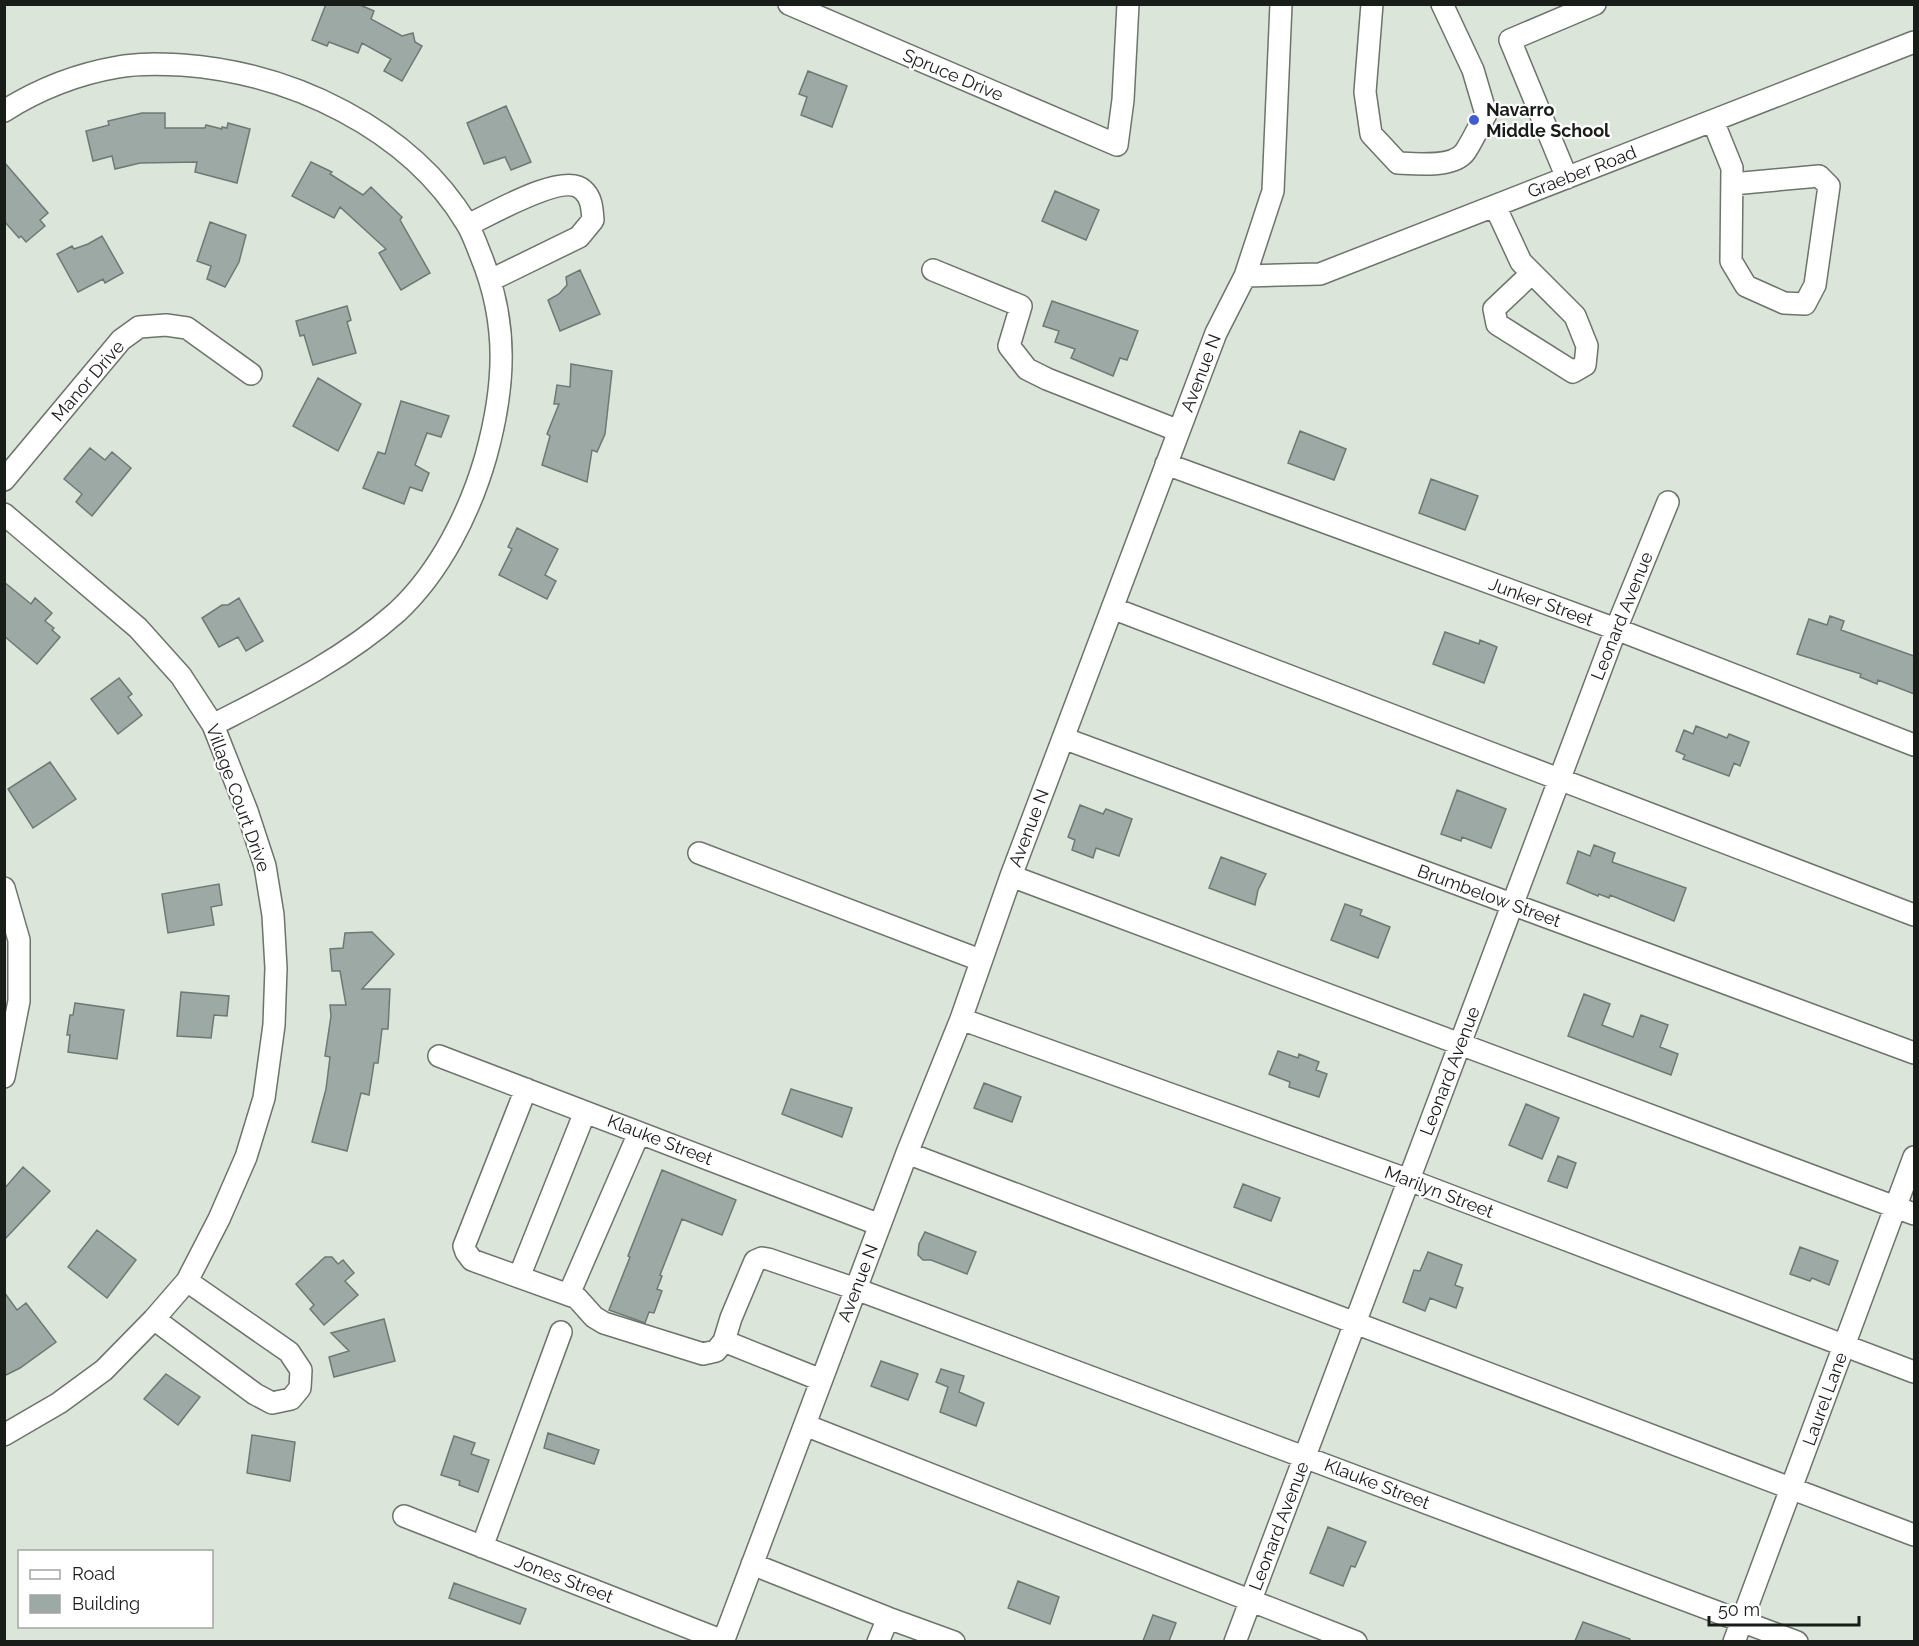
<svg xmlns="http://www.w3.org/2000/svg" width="1919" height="1646" font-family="Raleway,sans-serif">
<rect width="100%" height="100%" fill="#dbe5da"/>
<path fill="#9ca9a4" stroke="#6d7974" stroke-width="1.5" d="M 326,4 L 358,4 L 374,11 L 371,19 L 402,36 L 413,33 L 415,42 L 422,46 L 402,81 L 384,71 L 391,59 L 362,43 L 358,53 L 329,42 L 327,46 L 312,40 Z
M 808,71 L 847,86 L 832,127 L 801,115 L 807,97 L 799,94 Z
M 506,106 L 531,162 L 511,170 L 505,157 L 484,164 L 467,123 Z
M 142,113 L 165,113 L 165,128 L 205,128 L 206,125 L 222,129 L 222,127 L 227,128 L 228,123 L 250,129 L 237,183 L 195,172 L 197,162 L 140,163 L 115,169 L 112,156 L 93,161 L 86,131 L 109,125 L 108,121 Z
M 4,162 L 48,213 L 40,220 L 45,226 L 26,242 L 21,236 L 19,238 L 4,221 Z
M 311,162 L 332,172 L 330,174 L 363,195 L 371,187 L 402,217 L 400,220 L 430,273 L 401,290 L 379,253 L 386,249 L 340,207 L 334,218 L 292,196 Z
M 1055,191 L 1099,210 L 1086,240 L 1042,221 Z
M 210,222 L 246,235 L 239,262 L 225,287 L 207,279 L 211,266 L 197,261 Z
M 102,236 L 123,273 L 105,283 L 103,279 L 78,292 L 57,254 L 72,246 L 74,249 L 88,244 Z
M 580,270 L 600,314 L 560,331 L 548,300 L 559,294 L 567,285 L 566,277 Z
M 1052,301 L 1138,331 L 1127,360 L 1120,358 L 1113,376 L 1071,358 L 1075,349 L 1055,342 L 1059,331 L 1043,326 Z
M 347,306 L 351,320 L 347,322 L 356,353 L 313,365 L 304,335 L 300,336 L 296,321 Z
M 571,364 L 612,371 L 605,434 L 597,452 L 592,450 L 587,482 L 542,465 L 550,436 L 547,434 L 559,404 L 554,404 L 557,385 L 570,387 Z
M 318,378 L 361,404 L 338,451 L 293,426 Z
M 401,401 L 449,416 L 441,437 L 427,433 L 415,465 L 429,473 L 422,491 L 410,487 L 404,504 L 363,488 L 378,452 L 385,454 Z
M 1300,431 L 1346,449 L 1334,480 L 1288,463 Z
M 90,448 L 105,460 L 112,452 L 131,468 L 92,516 L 76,502 L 82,494 L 64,479 Z
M 1431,479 L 1478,496 L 1465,530 L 1419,513 Z
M 517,528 L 558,549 L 545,575 L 556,581 L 547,599 L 499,575 L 512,549 L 508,547 Z
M 4,582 L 31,604 L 35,598 L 52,613 L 45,621 L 54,628 L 52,630 L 60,637 L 37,664 L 4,636 Z
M 239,598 L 263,641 L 246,651 L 238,637 L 219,647 L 202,618 L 222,605 L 228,605 Z
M 1830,616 L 1844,621 L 1841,630 L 1914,656 L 1914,694 L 1878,680 L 1877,684 L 1860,677 L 1861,674 L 1797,654 L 1809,619 L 1827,625 Z
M 1445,632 L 1479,644 L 1480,640 L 1497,647 L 1484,683 L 1433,664 Z
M 119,678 L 132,694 L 128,697 L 142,715 L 118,734 L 91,699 Z
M 1696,726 L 1727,738 L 1729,734 L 1749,742 L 1740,766 L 1734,763 L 1729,776 L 1683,759 L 1685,755 L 1676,751 L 1684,730 L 1693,734 Z
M 50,762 L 76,799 L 33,828 L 8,789 Z
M 1457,790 L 1506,809 L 1491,848 L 1462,837 L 1461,841 L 1441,834 Z
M 1080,805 L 1103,814 L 1106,809 L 1132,819 L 1119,856 L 1096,848 L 1093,858 L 1072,850 L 1075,840 L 1068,837 Z
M 1594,845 L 1615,853 L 1612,862 L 1686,888 L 1674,921 L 1610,895 L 1609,898 L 1599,894 L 1598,896 L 1567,883 L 1578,851 L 1590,856 Z
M 1221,857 L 1266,874 L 1258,890 L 1255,905 L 1209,888 Z
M 219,884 L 222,905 L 211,907 L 214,925 L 168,933 L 162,894 Z
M 1345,904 L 1362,910 L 1360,915 L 1390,927 L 1378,958 L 1331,940 Z
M 372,932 L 394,954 L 362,989 L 390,989 L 388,1029 L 382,1029 L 378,1063 L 374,1063 L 369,1095 L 361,1093 L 347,1151 L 312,1142 L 326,1089 L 330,1057 L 325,1056 L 331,1016 L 330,1005 L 346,1005 L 340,971 L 332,971 L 330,949 L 343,948 L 345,933 Z
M 181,992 L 229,996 L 227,1016 L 214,1015 L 211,1038 L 177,1036 Z
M 1584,994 L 1610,1004 L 1602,1025 L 1633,1037 L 1641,1015 L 1668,1025 L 1660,1047 L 1678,1054 L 1671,1075 L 1568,1036 Z
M 75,1003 L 124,1010 L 117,1059 L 68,1052 L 70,1035 L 67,1035 L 70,1015 L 73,1015 Z
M 1278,1051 L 1298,1058 L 1299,1054 L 1319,1062 L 1316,1070 L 1327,1074 L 1319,1097 L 1289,1087 L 1290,1082 L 1269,1074 Z
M 984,1083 L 1021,1097 L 1012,1122 L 974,1108 Z
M 791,1089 L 852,1108 L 842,1137 L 782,1114 Z
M 1526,1104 L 1559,1118 L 1542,1159 L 1509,1145 Z
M 1558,1156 L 1576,1163 L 1567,1188 L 1548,1181 Z
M 23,1167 L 50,1191 L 4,1240 L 4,1189 Z
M 662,1170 L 736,1200 L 722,1235 L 682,1219 L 660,1275 L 662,1276 L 657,1289 L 662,1291 L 654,1313 L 649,1312 L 645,1323 L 609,1310 L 630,1257 L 628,1256 Z
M 1243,1184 L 1280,1198 L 1271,1221 L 1234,1207 Z
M 97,1230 L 136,1260 L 107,1298 L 68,1267 Z
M 925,1232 L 976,1252 L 967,1274 L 931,1260 L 923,1260 L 918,1255 L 919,1244 Z
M 1800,1247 L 1838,1261 L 1829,1285 L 1812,1278 L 1810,1281 L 1790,1274 Z
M 1428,1252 L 1462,1265 L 1455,1285 L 1463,1288 L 1456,1308 L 1430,1298 L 1425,1311 L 1403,1302 L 1414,1270 L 1420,1271 Z
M 325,1257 L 332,1257 L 338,1264 L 343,1260 L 354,1273 L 345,1281 L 358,1295 L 324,1325 L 310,1309 L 314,1305 L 296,1284 Z
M 4,1292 L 17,1310 L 26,1303 L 56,1342 L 20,1368 L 4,1376 Z
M 384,1319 L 395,1361 L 334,1377 L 329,1357 L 349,1351 L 331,1333 Z
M 881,1361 L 918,1374 L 908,1400 L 871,1386 Z
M 941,1369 L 964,1376 L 959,1392 L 984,1403 L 976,1426 L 940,1412 L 948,1387 L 936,1382 Z
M 166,1374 L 200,1397 L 178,1425 L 144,1399 Z
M 548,1433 L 599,1450 L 594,1464 L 544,1448 Z
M 252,1435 L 295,1442 L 290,1481 L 247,1473 Z
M 454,1436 L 475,1443 L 471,1454 L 489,1460 L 478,1492 L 459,1485 L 460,1481 L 441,1475 Z
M 1328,1527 L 1366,1542 L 1355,1567 L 1351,1566 L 1343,1586 L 1310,1573 Z
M 1018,1581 L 1059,1597 L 1050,1624 L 1008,1608 Z
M 454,1583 L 526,1609 L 520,1624 L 449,1598 Z
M 1153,1615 L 1176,1623 L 1169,1641 L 1143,1641 Z
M 1583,1622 L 1630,1639 L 1630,1641 L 1575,1641 Z"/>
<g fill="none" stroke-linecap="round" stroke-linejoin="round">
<g stroke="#6c746b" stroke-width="24">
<path id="minor" d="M 789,4 L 1117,145 L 1123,100 L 1128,4
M 1372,4 L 1365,92 L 1371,134 L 1398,163 C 1416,164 1453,168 1465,152 C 1473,140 1479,126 1486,114 L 1473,70 L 1442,4
M 4,111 C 39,89 77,74 118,67 C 138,63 161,64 182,65 C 291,73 409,128 467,224 C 473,234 477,246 481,256 C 509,324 505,387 486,456 C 470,512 440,572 397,612 C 343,660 277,692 213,725
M 1713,121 L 1732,168 L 1731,261 L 1746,286 L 1784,303 L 1805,304 L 1815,285 L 1829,186 L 1819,176 L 1732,184
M 1567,178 L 1510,40 L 1595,4
M 1495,206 L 1521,262 L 1575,316 L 1587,346 L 1585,365 L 1573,372 L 1497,324 L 1494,309 L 1532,273
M 468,225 C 490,215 564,171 583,190 C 592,198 592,209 593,220 L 579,237 L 491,280
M 933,270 L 1021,306 L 1009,346 L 1027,369 L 1047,379 L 1179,431
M 1245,276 L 1320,274 L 1914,42
M 1166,464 L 1616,629 L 1914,745
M 4,480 L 121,340 L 139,327 L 166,325 L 187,328 L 251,374
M 4,514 L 138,628 L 181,676 L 213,725 L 247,811 L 265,866 L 273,915 L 276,968 L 274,1025 L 264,1098 L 246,1157 L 219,1219 L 187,1281 L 154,1319 L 104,1370 L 59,1403 L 4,1435
M 1112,608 L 1914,915
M 1063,738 L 1914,1053
M 699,853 L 980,960
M 1011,876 L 1914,1214
M 4,888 L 19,940 L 19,1001 L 4,1077
M 961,1019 L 1409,1180 L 1914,1372
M 439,1056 L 880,1225
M 526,1089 L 464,1246 L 466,1252 L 472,1260 L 577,1298 L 594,1317 L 604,1323 L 703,1354 L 716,1351 L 724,1341
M 907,1153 L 1914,1535
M 519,1277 L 585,1112
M 569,1294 L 639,1133
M 154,1319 L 255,1394 L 272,1403 L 291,1399 L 300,1388 L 301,1370 L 289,1352 L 187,1281
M 821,1380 L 724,1341 L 731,1318 L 755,1261 L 762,1258 L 768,1259 L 856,1289 L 1797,1642
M 805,1425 L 1356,1642
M 404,1516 L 723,1641
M 482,1547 L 561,1332
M 752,1564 L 888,1618 L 954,1642
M 723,1642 L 907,1153 L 961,1019 L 1011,876 L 1216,333 L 1245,276 L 1273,191 L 1281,4
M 878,1642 L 888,1618
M 1235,1642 L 1616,629 L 1668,502
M 1734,1642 L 1914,1157"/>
</g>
<use href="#minor" stroke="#fff" stroke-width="21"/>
</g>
<circle fill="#415ccf" stroke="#fff" stroke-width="2" cx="1474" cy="120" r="6"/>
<g text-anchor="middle" stroke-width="4.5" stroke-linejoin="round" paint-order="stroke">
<g font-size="18" fill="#191d19" stroke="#fff">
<text transform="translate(953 75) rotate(23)" y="6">Spruce Drive</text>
<text transform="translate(1582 172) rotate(-21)" y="6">Graeber Road</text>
<text transform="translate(1201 373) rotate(-69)" y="6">Avenue N</text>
<text transform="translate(88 381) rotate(-49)" y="6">Manor Drive</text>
<text transform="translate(1541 602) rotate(20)" y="6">Junker Street</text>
<text transform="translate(1622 616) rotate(-68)" y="6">Leonard Avenue</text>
<text transform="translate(238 798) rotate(70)" y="6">Village Court Drive</text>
<text transform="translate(1029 828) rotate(-69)" y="6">Avenue N</text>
<text transform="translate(1489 896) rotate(20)" y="6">Brumbelow Street</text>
<text transform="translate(1450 1071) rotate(-69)" y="6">Leonard Avenue</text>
<text transform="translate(660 1140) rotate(21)" y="6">Klauke Street</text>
<text transform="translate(1439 1192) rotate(21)" y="6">Marilyn Street</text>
<text transform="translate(858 1283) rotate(-69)" y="6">Avenue N</text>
<text transform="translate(1825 1399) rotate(-70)" y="6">Laurel Lane</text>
<text transform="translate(1377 1484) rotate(21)" y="6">Klauke Street</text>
<text transform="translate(1279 1526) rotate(-69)" y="6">Leonard Avenue</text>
<text transform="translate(564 1579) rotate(21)" y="6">Jones Street</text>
</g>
<g font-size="18" font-weight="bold" fill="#191d19" stroke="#fff" text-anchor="start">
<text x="1486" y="116">Navarro<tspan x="1486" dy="21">Middle School</tspan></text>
</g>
</g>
<rect width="1919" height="1646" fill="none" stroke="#191d19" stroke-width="12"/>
<rect x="18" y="1550" width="195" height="78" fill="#ffffff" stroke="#a3a5a3" stroke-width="1.5"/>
<rect x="30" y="1570" width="30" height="9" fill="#ffffff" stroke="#a3a5a3" stroke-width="1.5"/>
<text x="72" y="1580" font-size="18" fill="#191d19">Road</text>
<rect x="30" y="1595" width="30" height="18" fill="#9ca9a4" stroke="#a3a5a3" stroke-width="1.5"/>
<text x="72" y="1610" font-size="18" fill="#191d19">Building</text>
<path d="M1709 1616v9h150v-9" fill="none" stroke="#191d19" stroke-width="3"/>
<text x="1718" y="1616" font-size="18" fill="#191d19" stroke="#ffffff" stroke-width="4.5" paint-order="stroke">50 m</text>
</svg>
